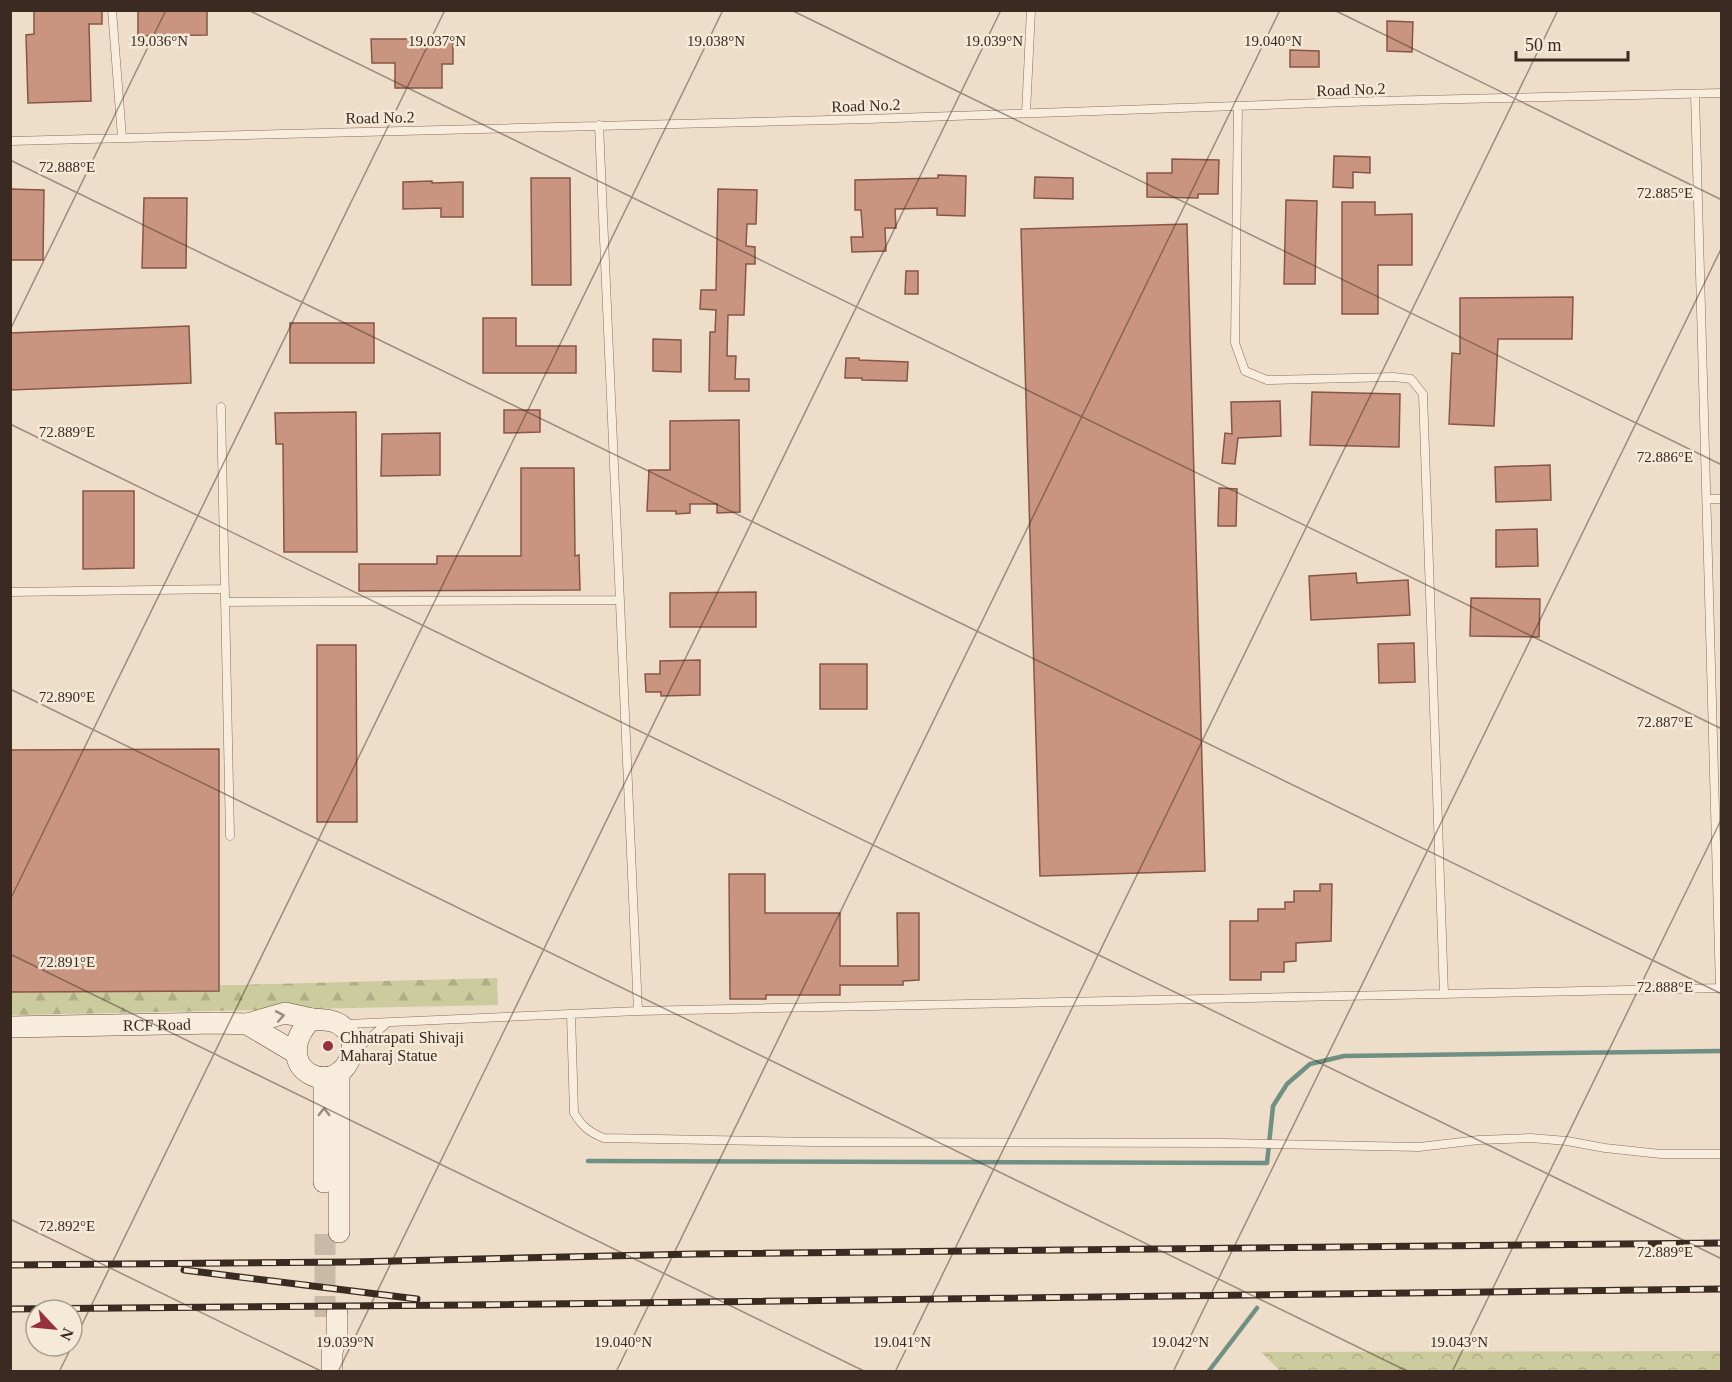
<svg xmlns="http://www.w3.org/2000/svg" width="1732" height="1382" font-family="Georgia,serif">
<defs>
<pattern id="forest-firs" width="22" height="20" patternUnits="userSpaceOnUse" patternTransform="scale(1.5)"><rect width="22" height="20" fill="#cbcb9d"/><path d="M5 1l3.5 6h-7zM16 11l3.5 6h-7z" fill="#afae87"/></pattern>
<pattern id="park-crowns" width="20" height="18" patternUnits="userSpaceOnUse" patternTransform="scale(1.5)"><rect width="20" height="18" fill="#cbcb9d"/><path d="M2 6a3 3 0 1 1 6 0M12 15a3 3 0 1 1 6 0" fill="none" stroke="#afae87"/></pattern>
</defs>
<rect width="100%" height="100%" fill="#edddc9"/>
<path fill="url(#forest-firs)" d="M 497,978 L 498,1005 L 11,1015 L 10,991 Z"/>
<path fill="url(#park-crowns)" d="M 1721,1351 L 1721,1372 L 1281,1372 L 1261,1352 Z"/>
<g fill="none" stroke-linecap="round" stroke-linejoin="round">
<path stroke="#709084" stroke-width="4.5" d="M 588,1161 L 1267,1163 L 1273,1106 L 1287,1084 L 1310,1064 L 1344,1056 L 1722,1051
M 1208,1372 L 1257,1308"/>
</g>
<path fill="#ca9580" stroke="#875645" stroke-width="1.5" d="M 34,10 L 102,10 L 102,24 L 89,24 L 91,101 L 28,103 L 26,35 L 34,34 Z
M 138,10 L 207,10 L 207,35 L 138,36 Z
M 1387,21 L 1413,22 L 1412,52 L 1387,51 Z
M 371,39 L 453,39 L 453,64 L 442,64 L 442,88 L 395,88 L 395,63 L 372,63 Z
M 1290,50 L 1319,51 L 1319,67 L 1290,67 Z
M 1334,156 L 1370,157 L 1370,173 L 1353,172 L 1353,188 L 1333,187 Z
M 1172,159 L 1219,160 L 1218,194 L 1198,194 L 1198,198 L 1147,197 L 1147,173 L 1172,173 Z
M 938,175 L 966,176 L 965,216 L 937,215 L 937,208 L 895,209 L 896,228 L 885,228 L 886,251 L 852,252 L 851,237 L 863,237 L 861,210 L 855,210 L 855,180 L 938,178 Z
M 1035,177 L 1073,178 L 1073,199 L 1034,198 Z
M 531,178 L 570,178 L 571,285 L 532,285 Z
M 432,181 L 432,183 L 463,182 L 463,217 L 441,217 L 441,208 L 403,209 L 403,182 Z
M 10,189 L 44,190 L 43,260 L 10,260 Z
M 718,189 L 757,190 L 756,224 L 747,224 L 746,246 L 755,247 L 755,264 L 746,264 L 744,315 L 728,315 L 727,356 L 736,356 L 735,379 L 749,379 L 749,391 L 709,391 L 710,332 L 715,332 L 716,310 L 700,309 L 701,290 L 716,290 Z
M 144,198 L 187,198 L 186,268 L 142,268 Z
M 1286,200 L 1317,201 L 1315,284 L 1284,284 Z
M 1342,202 L 1375,202 L 1375,215 L 1412,214 L 1412,265 L 1378,265 L 1378,314 L 1342,314 Z
M 1187,224 L 1205,871 L 1040,876 L 1021,229 Z
M 906,271 L 918,271 L 918,294 L 905,294 Z
M 1573,297 L 1572,339 L 1498,339 L 1494,426 L 1449,424 L 1452,353 L 1460,354 L 1460,298 Z
M 483,318 L 516,318 L 516,346 L 576,346 L 576,373 L 483,373 Z
M 290,323 L 374,323 L 374,363 L 290,363 Z
M 189,326 L 191,383 L 10,390 L 10,333 Z
M 653,339 L 681,340 L 681,372 L 653,371 Z
M 846,358 L 859,358 L 859,360 L 908,362 L 907,381 L 862,380 L 862,378 L 845,378 Z
M 1312,392 L 1400,394 L 1399,447 L 1310,445 Z
M 1280,401 L 1281,436 L 1238,438 L 1235,464 L 1222,463 L 1225,433 L 1232,434 L 1231,402 Z
M 504,410 L 540,410 L 540,432 L 504,433 Z
M 356,412 L 357,552 L 284,552 L 283,444 L 276,444 L 275,413 Z
M 739,420 L 740,512 L 717,513 L 717,504 L 690,504 L 690,513 L 676,514 L 676,511 L 647,511 L 649,470 L 670,470 L 670,421 Z
M 440,433 L 440,475 L 381,476 L 382,434 Z
M 1550,465 L 1551,500 L 1496,502 L 1495,467 Z
M 521,468 L 574,468 L 575,556 L 579,555 L 580,590 L 359,591 L 359,564 L 437,564 L 437,556 L 521,556 Z
M 1219,488 L 1237,489 L 1236,526 L 1218,526 Z
M 83,491 L 134,491 L 134,568 L 83,569 Z
M 1537,529 L 1538,566 L 1496,567 L 1496,530 Z
M 1356,573 L 1357,583 L 1408,580 L 1410,615 L 1311,620 L 1309,576 Z
M 756,592 L 756,627 L 670,627 L 670,593 Z
M 1471,598 L 1540,599 L 1539,637 L 1470,636 Z
M 1414,643 L 1415,682 L 1379,683 L 1378,644 Z
M 317,645 L 356,645 L 357,822 L 317,822 Z
M 700,660 L 700,695 L 661,696 L 661,692 L 646,692 L 645,674 L 660,674 L 660,661 Z
M 820,664 L 867,664 L 867,709 L 820,709 Z
M 219,749 L 219,991 L 10,992 L 10,750 Z
M 729,874 L 765,874 L 765,913 L 840,913 L 840,966 L 898,966 L 897,913 L 919,913 L 919,980 L 903,981 L 903,985 L 840,985 L 840,995 L 766,995 L 766,999 L 730,999 Z
M 1320,884 L 1332,884 L 1331,941 L 1296,943 L 1296,961 L 1284,962 L 1284,972 L 1261,972 L 1261,980 L 1230,980 L 1230,921 L 1258,921 L 1258,909 L 1285,909 L 1285,902 L 1294,902 L 1294,891 L 1320,891 Z"/>
<g fill="none" stroke-linecap="round" stroke-linejoin="round">
<path stroke="#c9b9a7" stroke-width="21" stroke-dasharray="21 10" stroke-linecap="butt" d="M 325,1234 L 325,1317"/>
<g stroke="#896f5e" stroke-width="9">
<path id="lane" d="M 112,10 L 122,137
M 1695,94 L 1720,988
M 1238,106 L 1235,343 L 1245,371 L 1267,380 L 1394,377 L 1411,379 L 1423,394 L 1444,994
M 1026,113 L 1031,10
M 599,125 L 638,1011
M 10,141 L 868,119 L 1378,101 L 1722,93
M 221,407 L 230,836
M 1707,499 L 1722,499
M 10,592 L 225,589
M 225,602 L 620,600
M 571,1014 L 574,1113 C 582,1126 590,1133 604,1138 L 813,1142 L 1224,1143 L 1419,1147 L 1479,1140 L 1531,1138 L 1567,1141 L 1605,1148 L 1661,1154 L 1722,1154
M 347,1024 L 638,1011 L 1722,988
M 355,1051 L 387,1023"/>
</g>
<g stroke="#6b5041" stroke-width="22">
<g id="secondary">
<path d="M 312,1019 C 321,1020 331,1019 339,1024 C 370,1043 341,1092 310,1074 C 303,1070 298,1064 297,1056 C 294,1042 302,1028 312,1019 Z"/>
<path d="M 247,1024 L 285,1013 L 312,1019"/>
<path id="s1" d="M 10,1027 L 217,1023 L 247,1024 L 296,1053"/>
<path d="M 324,1077 L 324,1182"/>
<path d="M 339,1232 L 339,1073"/>
<path d="M 332,1372 L 332,1352 L 337,1336 L 337,1314"/>
</g>
</g>
<use href="#lane" stroke="#f8ecdc" stroke-width="8"/>
<use href="#secondary" stroke="#f8ecdc" stroke-width="21"/>
<g stroke="#3a2a21" stroke-width="7">
<path id="rail" d="M 10,1265 L 352,1262 L 695,1254 L 1722,1243
M 184,1270 L 417,1299
M 10,1309 L 467,1305 L 1722,1289"/>
</g>
<use href="#rail" stroke="#f5e9d8" stroke-width="4.5" stroke-dasharray="14" stroke-linecap="butt"/>
</g>
<defs><path id="oneway-chevron" d="M-2-3.5L2.5 0L-2 3.5" fill="none" stroke-width="1.6" stroke-linecap="round" stroke-linejoin="round" transform="scale(1.5)"/></defs>
<g stroke="#998b7e">
<use href="#oneway-chevron" transform="translate(280 1016) rotate(-10)"/>
<use href="#oneway-chevron" transform="translate(324 1112) rotate(-90)"/>
</g>
<path fill="none" stroke="#3a2a21" stroke-width="1.5" stroke-opacity="0.45" d="M 248,10 L 1722,729M 791,10 L 1722,465M 1334,10 L 1722,200M 10,160 L 1722,994M 10,330 L 166,10M 10,424 L 1722,1259M 10,689 L 1409,1372M 10,900 L 445,10M 10,954 L 866,1372M 10,1219 L 323,1372M 72,1345 L 723,10M 59,1372 L 72,1346M 338,1372 L 1001,10M 616,1372 L 1280,10M 895,1372 L 1558,10M 1173,1372 L 1722,247M 1452,1372 L 1722,818"/>
<circle fill="#96303f" stroke="#f5e9d8" stroke-width="2" cx="328" cy="1046" r="6"/>
<g text-anchor="middle" stroke-width="5" stroke-linejoin="round" paint-order="stroke">
<g font-size="16" fill="#3a2a21" stroke="#f5e9d8">
<text transform="translate(1351 89) rotate(-2)" y="6">Road No.2</text>
<text transform="translate(866 105) rotate(-2)" y="6">Road No.2</text>
<text transform="translate(380 117) rotate(-1)" y="6">Road No.2</text>
<text dy="6" stroke="none"><textPath href="#s1" startOffset="147">RCF Road</textPath></text>
</g>
<g font-size="16" fill="#3a2a21" stroke="#f5e9d8" text-anchor="start">
<text x="340" y="1043">Chhatrapati Shivaji<tspan x="340" dy="18">Maharaj Statue</tspan></text>
</g>
</g>
<g font-size="15" text-anchor="middle" fill="#3a2a21" stroke="#f5e9d8" stroke-width="5" stroke-linejoin="round" paint-order="stroke">
<text x="159" y="46">19.036°N</text>
<text x="437" y="46">19.037°N</text>
<text x="716" y="46">19.038°N</text>
<text x="994" y="46">19.039°N</text>
<text x="1273" y="46">19.040°N</text>
<text x="67" y="172">72.888°E</text>
<text x="1665" y="198">72.885°E</text>
<text x="67" y="437">72.889°E</text>
<text x="1665" y="462">72.886°E</text>
<text x="67" y="702">72.890°E</text>
<text x="1665" y="727">72.887°E</text>
<text x="67" y="967">72.891°E</text>
<text x="1665" y="992">72.888°E</text>
<text x="67" y="1231">72.892°E</text>
<text x="1665" y="1257">72.889°E</text>
<text x="345" y="1347">19.039°N</text>
<text x="623" y="1347">19.040°N</text>
<text x="902" y="1347">19.041°N</text>
<text x="1180" y="1347">19.042°N</text>
<text x="1459" y="1347">19.043°N</text>
</g>
<rect width="1732" height="1382" fill="none" stroke="#3a2a21" stroke-width="24"/>
<g transform="translate(54 1328) rotate(116)"><circle r="28" fill="#f5e9d8" stroke="#aa9d8f" stroke-width="1.5"/>
<path d="M0-4.5L10 22L0 15L-10 22Z" fill="#96303f"/>
<text y="-9" font-size="16" font-weight="bold" text-anchor="middle" fill="#3a2a21">N</text>
</g>
<path d="M1516 51v9h112v-9" fill="none" stroke="#3a2a21" stroke-width="3"/>
<text x="1525" y="51" font-size="18" fill="#3a2a21" stroke="#f5e9d8" stroke-width="4.5" paint-order="stroke">50 m</text>
</svg>
